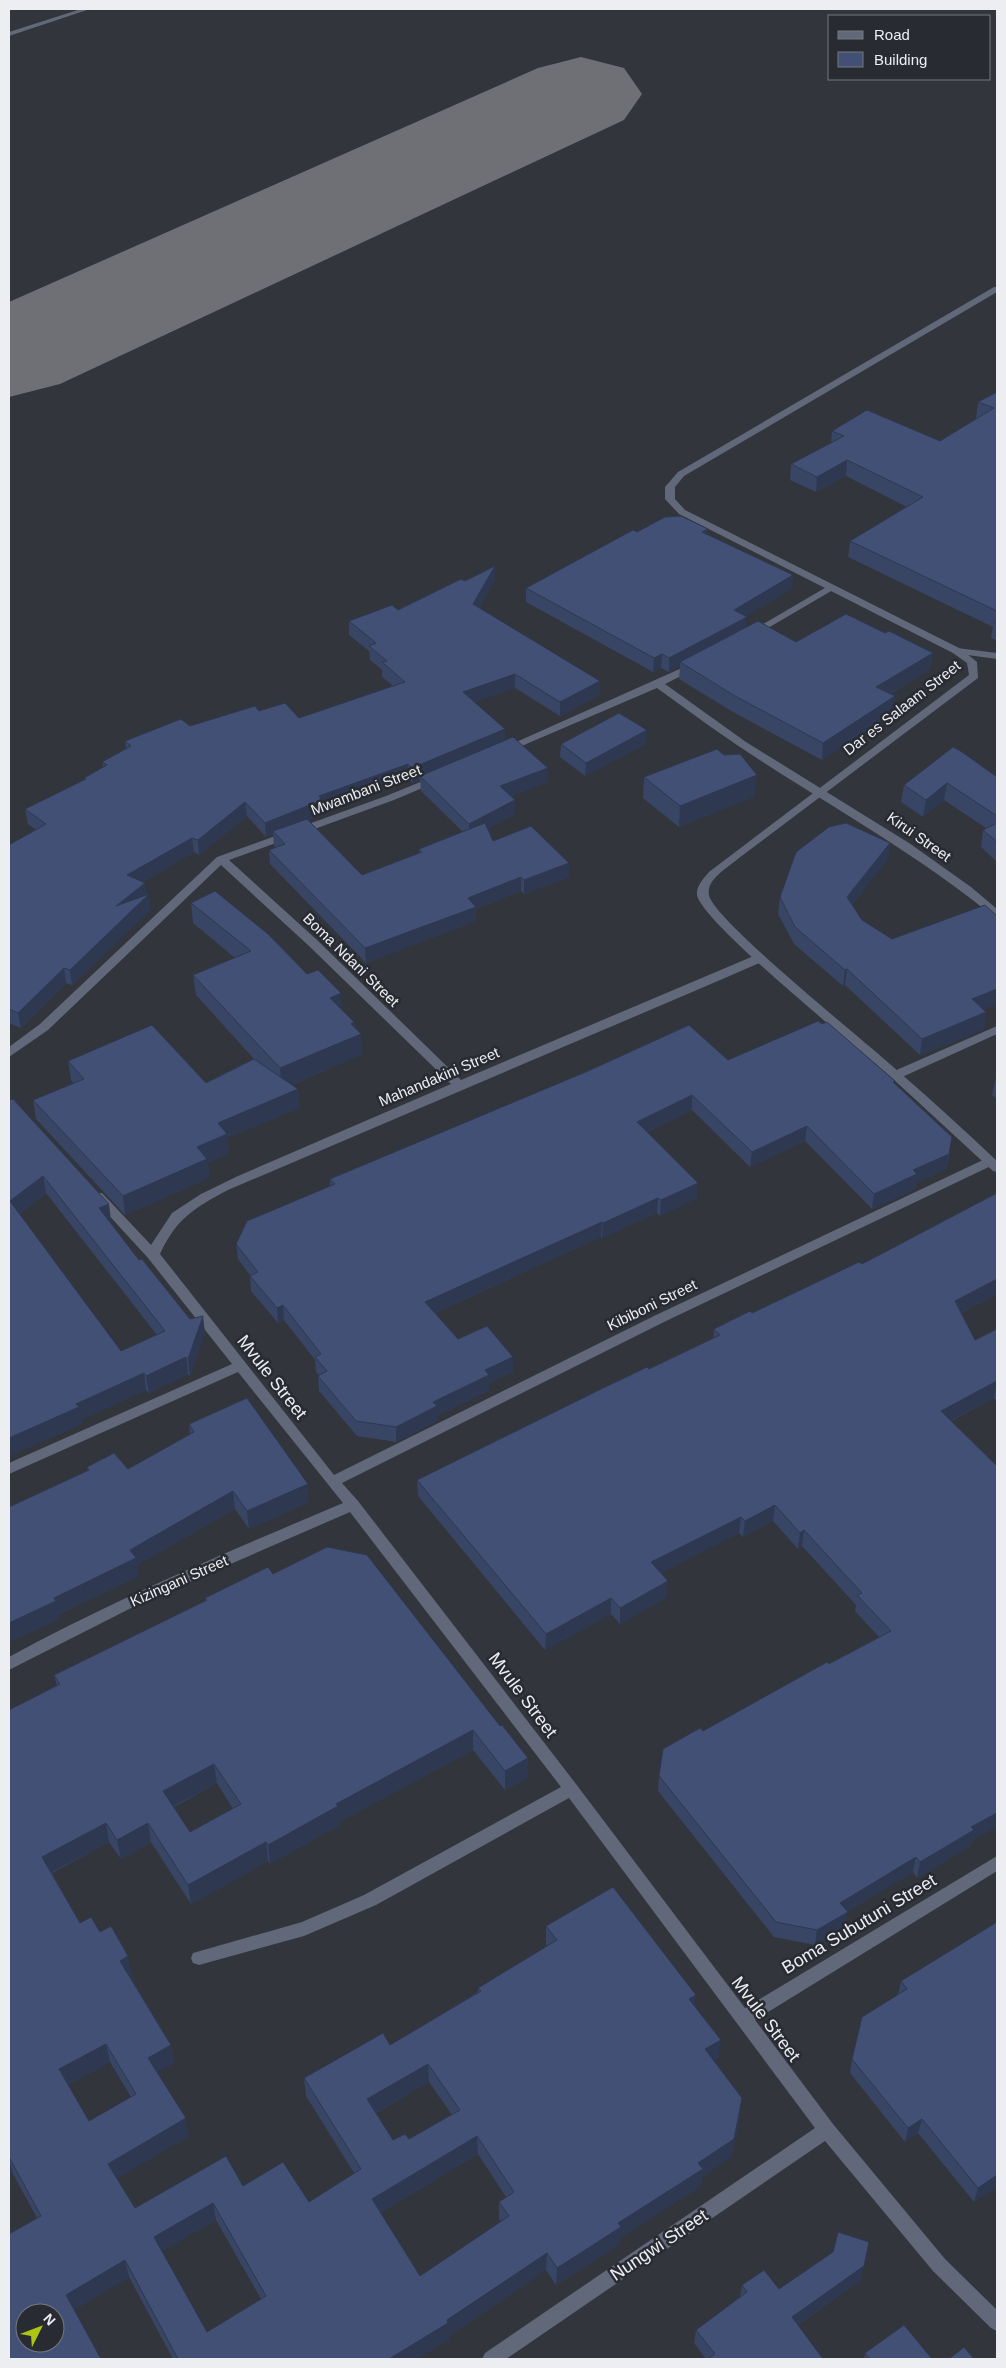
<svg xmlns="http://www.w3.org/2000/svg" width="1006" height="2368" font-family="Helvetica,sans-serif">
<rect width="100%" height="100%" fill="#32353b"/>
<g fill="none" stroke-linecap="round" stroke-linejoin="round">
<path fill="#6e7076" fill-rule="evenodd" d="M 581,57 L 624,68 L 642,94 L 624,120 L 60,384 L 9,397 L 9,302 L 538,68 Z"/>
<path fill="#616879" fill-rule="evenodd" d="M 81,9 L 90,9 L 9,36 L 9,32 Z
M 830,585 L 833,586 L 833,590 L 756,635 L 750,635 L 748,633 Z
M 957,648 L 997,653 L 997,659 L 953,653 L 952,651 Z
M 693,663 L 698,666 L 697,668 L 665,684 L 746,742 L 909,843 L 971,887 L 997,909 L 997,917 L 993,916 C 923,859 846,815 769,766 C 731,742 694,715 657,688 L 510,751 L 506,752 L 501,749 Z
M 435,776 L 440,779 L 439,781 L 394,800 L 229,860 L 317,940 L 461,1080 L 756,955 L 760,954 L 766,958 L 764,961 L 711,984 L 228,1190 C 194,1208 176,1219 160,1254 L 334,1475 L 654,1316 L 985,1159 L 993,1159 L 995,1162 L 993,1165 L 664,1322 L 342,1483 L 358,1501 L 576,1784 L 745,2008 L 997,1856 L 997,1871 L 755,2020 L 833,2124 L 945,2259 L 997,2310 L 997,2331 L 991,2328 L 933,2271 L 825,2141 L 506,2359 L 482,2359 L 485,2353 L 815,2128 L 569,1798 L 376,1905 L 304,1936 L 199,1965 L 193,1963 L 191,1958 L 193,1953 L 302,1922 L 364,1895 L 561,1787 L 350,1512 L 141,1603 L 9,1670 L 9,1657 C 117,1598 230,1551 343,1503 L 238,1372 L 9,1474 L 9,1463 L 232,1364 L 148,1258 L 94,1199 L 92,1196 L 94,1193 L 102,1193 L 151,1245 L 172,1213 L 201,1194 L 238,1176 L 451,1084 L 309,946 L 221,865 L 48,1030 L 9,1057 L 9,1047 L 40,1024 L 217,857 L 386,796 Z
M 997,1026 L 997,1034 L 900,1078 L 892,1078 L 890,1075 L 892,1072 Z"/>
<path fill="#616879" fill-rule="evenodd" d="M 994,287 L 997,287 L 997,292 L 684,476 L 675,487 L 675,499 L 685,510 L 961,649 L 977,662 L 978,678 L 739,858 C 729,867 706,879 709,895 C 712,919 871,1046 899,1072 C 933,1101 965,1131 997,1161 L 997,1172 L 993,1171 C 959,1140 926,1109 892,1078 C 862,1051 702,923 697,895 C 696,886 704,878 709,872 L 969,675 L 967,663 L 953,653 L 679,514 L 665,499 L 665,487 L 678,472 Z"/>
</g>
<path fill="#384564" fill-rule="evenodd" d="M 997,392 L 997,641 L 991,638 L 993,627 L 848,557 L 850,541 L 907,507 L 846,476 L 816,492 L 790,480 L 791,464 L 831,443 L 832,431 L 940,441 L 977,418 L 976,418 L 978,402 Z
M 708,529 L 707,535 L 793,575 L 791,589 L 746,616 L 746,627 L 796,642 L 885,633 L 933,653 L 930,669 L 890,694 L 893,713 L 822,760 L 733,712 L 679,679 L 680,666 L 669,672 L 661,668 L 653,672 L 526,602 L 526,588 L 637,532 Z
M 495,566 L 495,580 L 479,608 L 600,695 L 560,716 L 515,688 L 475,702 L 505,741 L 548,782 L 511,796 L 515,800 L 515,814 L 488,829 L 493,841 L 569,877 L 524,894 L 521,891 L 476,909 L 476,921 L 366,963 L 270,864 L 269,850 L 276,848 L 274,846 L 273,834 L 266,837 L 247,816 L 199,855 L 194,852 L 143,882 L 151,909 L 72,985 L 66,983 L 21,1028 L 9,1023 L 9,845 L 36,830 L 28,824 L 25,809 L 84,781 L 84,778 L 103,767 L 102,762 L 126,749 L 125,741 L 259,711 L 299,718 L 393,686 L 382,677 L 382,670 L 370,660 L 369,651 L 349,635 L 349,621 L 398,610 L 465,581 ZM 408,778 L 413,783 L 420,779 L 421,791 L 463,832 L 419,849 L 419,853 L 362,875 L 308,820 L 323,814 L 323,810 Z
M 561,744 L 646,744 L 585,776 L 560,757 Z
M 644,777 L 755,796 L 679,827 L 643,798 Z
M 997,777 L 997,862 L 981,847 L 983,830 L 986,828 L 944,800 L 923,817 L 901,802 L 904,785 Z
M 890,843 L 888,859 L 852,905 L 862,920 L 986,1012 L 984,1029 L 920,1055 L 845,985 L 843,986 L 794,944 L 778,914 L 780,897 Z
M 191,903 L 307,974 L 341,993 L 341,1009 L 354,1022 L 355,1027 L 361,1034 L 362,1054 L 292,1085 L 298,1089 L 300,1108 L 227,1138 L 229,1153 L 208,1163 L 209,1178 L 125,1215 L 36,1119 L 33,1100 L 74,1083 L 71,1080 L 68,1061 L 206,1083 L 254,1059 L 196,995 L 193,975 L 235,958 L 193,923 Z
M 728,1060 L 895,1083 L 950,1152 L 946,1169 L 916,1183 L 915,1189 L 872,1209 L 805,1141 L 750,1167 L 692,1110 L 647,1132 L 697,1198 L 660,1216 L 657,1213 L 602,1238 L 601,1237 L 435,1313 L 458,1339 L 513,1372 L 489,1383 L 489,1390 L 437,1416 L 437,1421 L 396,1442 L 357,1436 L 319,1391 L 318,1376 L 319,1375 L 316,1372 L 315,1360 L 284,1320 L 278,1323 L 251,1291 L 250,1276 L 250,1275 L 238,1259 L 236,1244 L 330,1186 L 330,1179 Z
M 997,1076 L 997,1099 L 992,1095 L 996,1077 Z
M 9,1100 L 111,1221 L 110,1222 L 139,1260 L 190,1319 L 205,1333 L 190,1376 L 188,1374 L 149,1393 L 146,1390 L 81,1420 L 82,1424 L 9,1456 ZM 46,1193 L 157,1335 L 121,1351 L 19,1214 Z
M 997,1193 L 997,1294 L 961,1313 L 975,1340 L 997,1329 L 997,1401 L 994,1398 L 951,1421 L 997,1466 L 997,1826 L 972,1841 L 971,1846 L 917,1878 L 913,1872 L 847,1912 L 845,1927 L 815,1945 L 774,1937 L 658,1791 L 659,1776 L 703,1731 L 879,1637 L 855,1611 L 856,1605 L 802,1546 L 798,1549 L 773,1521 L 743,1537 L 739,1533 L 660,1573 L 667,1597 L 620,1624 L 611,1614 L 545,1650 L 418,1496 L 417,1480 L 713,1338 L 714,1329 L 752,1313 L 862,1264 Z
M 189,1424 L 309,1502 L 249,1529 L 235,1509 L 137,1565 L 139,1576 L 58,1615 L 59,1619 L 9,1642 L 9,1507 L 88,1471 L 87,1467 L 128,1469 L 190,1435 Z
M 327,1547 L 528,1777 L 505,1790 L 473,1750 L 339,1822 L 340,1825 L 270,1864 L 268,1861 L 191,1904 L 151,1842 L 121,1859 L 109,1842 L 52,1873 L 80,1923 L 100,1932 L 132,1975 L 130,1976 L 171,2045 L 174,2063 L 157,2072 L 189,2136 L 117,2178 L 135,2208 L 243,2186 L 309,2202 L 354,2173 L 306,2096 L 304,2078 L 390,2045 L 478,1992 L 478,1988 L 547,1946 L 546,1945 L 546,1926 L 695,2006 L 719,2058 L 714,2061 L 740,2115 L 731,2157 L 702,2177 L 701,2186 L 620,2238 L 620,2244 L 556,2285 L 546,2270 L 449,2336 L 449,2339 L 417,2359 L 173,2359 L 129,2277 L 74,2310 L 9,2359 L 37,2218 L 13,2174 L 9,2176 L 9,1710 L 57,1686 L 54,1675 L 206,1601 L 205,1598 L 273,1574 ZM 217,1783 L 233,1809 L 190,1832 L 174,1807 ZM 110,2062 L 131,2097 L 89,2121 L 68,2085 ZM 429,2082 L 452,2115 L 409,2139 L 393,2140 L 376,2113 ZM 478,2154 L 506,2197 L 499,2202 L 499,2219 L 501,2221 L 420,2276 L 380,2213 ZM 216,2220 L 261,2299 L 207,2332 L 162,2251 Z
M 997,1922 L 997,2187 L 974,2202 L 918,2133 L 905,2142 L 850,2073 L 852,2059 L 898,1994 L 901,1981 Z
M 861,2280 L 798,2325 L 823,2359 L 706,2359 L 694,2343 L 696,2330 L 740,2297 L 742,2285 L 779,2289 Z
M 865,2353 L 932,2359 L 864,2359 Z"/>
<path fill="#2e3851" d="M 847,460 L 846,476 L 816,492 L 817,477 Z
M 708,529 L 707,542 L 702,532 Z
M 495,566 L 495,580 L 473,618 L 473,604 Z
M 793,575 L 791,589 L 733,624 L 734,610 Z
M 747,617 L 746,631 L 680,662 L 680,666 L 669,672 L 669,658 Z
M 933,653 L 930,669 L 874,703 L 876,687 Z
M 662,654 L 661,668 L 653,672 L 654,658 Z
M 515,674 L 515,688 L 463,707 L 463,692 Z
M 600,681 L 600,695 L 560,716 L 560,702 Z
M 895,696 L 893,713 L 822,760 L 823,743 Z
M 505,729 L 505,744 L 420,776 L 420,779 L 413,783 L 412,768 Z
M 647,730 L 646,744 L 585,776 L 586,763 Z
M 408,764 L 408,778 L 323,810 L 323,814 L 275,834 L 273,831 L 273,834 L 266,837 L 265,823 L 319,796 Z
M 548,768 L 548,782 L 500,800 L 500,786 Z
M 757,775 L 755,796 L 679,827 L 680,806 Z
M 947,783 L 944,800 L 923,817 L 926,800 Z
M 515,800 L 515,814 L 470,839 L 469,824 Z
M 245,802 L 247,816 L 199,855 L 198,840 Z
M 192,838 L 194,852 L 129,890 L 127,875 Z
M 890,843 L 888,859 L 846,913 L 847,897 Z
M 569,863 L 569,877 L 524,894 L 524,880 Z
M 521,877 L 521,891 L 476,909 L 476,921 L 366,963 L 365,948 L 468,898 Z
M 145,883 L 147,897 L 149,894 L 151,909 L 72,985 L 70,970 L 116,906 Z
M 64,968 L 66,983 L 21,1028 L 18,1013 Z
M 847,969 L 845,985 L 843,986 L 845,970 Z
M 997,989 L 997,1004 L 969,1016 L 972,999 Z
M 341,993 L 342,1013 L 330,998 Z
M 986,1012 L 984,1029 L 920,1055 L 922,1039 Z
M 354,1022 L 355,1036 L 361,1034 L 362,1054 L 282,1089 L 280,1068 Z
M 298,1089 L 300,1108 L 227,1138 L 229,1153 L 208,1163 L 209,1178 L 125,1215 L 123,1196 L 197,1147 L 218,1123 Z
M 692,1095 L 692,1110 L 636,1137 L 637,1122 Z
M 807,1126 L 805,1141 L 750,1167 L 752,1152 Z
M 952,1137 L 946,1169 L 916,1183 L 915,1189 L 872,1209 L 874,1194 L 913,1170 Z
M 43,1176 L 46,1193 L 13,1218 L 10,1201 Z
M 698,1183 L 697,1198 L 660,1216 L 661,1200 Z
M 658,1198 L 657,1213 L 602,1238 L 603,1223 Z
M 109,1204 L 111,1221 L 102,1225 L 99,1208 Z
M 602,1222 L 601,1237 L 426,1317 L 425,1302 Z
M 997,1279 L 997,1294 L 952,1317 L 955,1301 Z
M 283,1305 L 284,1320 L 278,1323 L 277,1308 Z
M 203,1316 L 205,1333 L 190,1376 L 188,1359 Z
M 186,1357 L 188,1374 L 149,1393 L 146,1376 Z
M 513,1357 L 513,1372 L 489,1383 L 489,1390 L 437,1416 L 437,1421 L 396,1442 L 396,1427 L 485,1370 Z
M 144,1373 L 146,1390 L 81,1420 L 82,1424 L 9,1456 L 9,1438 L 76,1404 Z
M 997,1381 L 994,1398 L 938,1427 L 941,1411 Z
M 308,1484 L 309,1502 L 249,1529 L 247,1511 Z
M 233,1491 L 235,1509 L 137,1565 L 139,1576 L 58,1615 L 59,1619 L 9,1642 L 9,1623 L 54,1598 L 130,1550 Z
M 775,1505 L 773,1521 L 743,1537 L 745,1521 Z
M 741,1517 L 739,1533 L 650,1578 L 651,1562 Z
M 804,1530 L 802,1546 L 798,1549 L 800,1533 Z
M 668,1581 L 667,1597 L 620,1624 L 620,1608 Z
M 611,1598 L 611,1614 L 545,1650 L 546,1634 Z
M 473,1730 L 473,1750 L 339,1822 L 340,1825 L 270,1864 L 268,1845 L 336,1804 Z
M 528,1758 L 528,1777 L 505,1790 L 505,1771 Z
M 214,1764 L 217,1783 L 166,1810 L 163,1791 Z
M 997,1813 L 997,1826 L 972,1841 L 971,1846 L 917,1878 L 920,1862 L 971,1827 Z
M 106,1823 L 109,1842 L 46,1875 L 42,1857 Z
M 148,1823 L 151,1842 L 121,1859 L 117,1840 Z
M 266,1842 L 268,1861 L 191,1904 L 188,1885 Z
M 916,1857 L 913,1872 L 847,1912 L 845,1927 L 815,1945 L 817,1930 L 840,1903 Z
M 128,1956 L 132,1975 L 124,1979 L 120,1961 Z
M 696,1995 L 694,2013 L 689,1999 Z
M 721,2040 L 719,2058 L 703,2067 L 705,2049 Z
M 106,2044 L 110,2062 L 64,2087 L 59,2069 Z
M 171,2045 L 174,2063 L 151,2076 L 148,2058 Z
M 428,2064 L 429,2082 L 368,2117 L 367,2099 Z
M 742,2098 L 740,2115 L 731,2157 L 702,2177 L 701,2186 L 620,2238 L 620,2244 L 556,2285 L 557,2268 L 698,2163 Z
M 186,2118 L 189,2136 L 112,2181 L 108,2164 Z
M 922,2119 L 918,2133 L 905,2142 L 908,2128 Z
M 477,2136 L 478,2154 L 373,2217 L 372,2199 Z
M 9,2159 L 13,2174 L 9,2176 Z
M 997,2175 L 997,2187 L 974,2202 L 978,2188 Z
M 213,2203 L 216,2220 L 157,2254 L 154,2237 Z
M 869,2242 L 861,2280 L 790,2330 L 792,2317 Z
M 547,2253 L 546,2270 L 449,2336 L 449,2339 L 417,2359 L 389,2359 Z
M 125,2260 L 129,2277 L 71,2312 L 66,2295 Z"/>
<path fill="#415074" stroke="#2e3851" fill-rule="evenodd" d="M 997,392 L 997,611 L 850,541 L 923,497 L 847,460 L 817,477 L 791,464 L 844,436 L 832,431 L 867,410 L 940,441 L 994,408 L 978,402 Z
M 681,516 L 708,529 L 702,532 L 793,575 L 734,610 L 747,617 L 669,658 L 662,654 L 654,658 L 526,588 L 633,530 L 637,532 L 665,517 Z
M 495,566 L 473,604 L 600,681 L 560,702 L 515,674 L 463,692 L 505,729 L 412,768 L 408,764 L 319,796 L 322,800 L 265,823 L 245,802 L 198,840 L 192,838 L 127,875 L 145,883 L 116,906 L 149,894 L 70,970 L 64,968 L 18,1013 L 9,1009 L 9,845 L 46,824 L 25,809 L 86,779 L 84,778 L 107,765 L 102,762 L 131,746 L 125,741 L 181,719 L 190,726 L 255,706 L 259,711 L 285,703 L 299,718 L 405,682 L 382,662 L 387,661 L 369,646 L 376,643 L 349,621 L 392,605 L 398,610 L 461,579 L 465,581 Z
M 846,614 L 885,633 L 889,631 L 933,653 L 876,687 L 895,696 L 823,743 L 735,696 L 680,662 L 758,621 L 796,642 Z
M 997,619 L 997,623 L 993,622 Z
M 619,713 L 647,730 L 586,763 L 561,744 Z
M 513,737 L 548,768 L 500,786 L 515,800 L 469,824 L 420,776 Z
M 953,747 L 962,752 L 997,777 L 997,816 L 947,783 L 926,800 L 904,785 Z
M 717,749 L 724,755 L 740,754 L 757,775 L 680,806 L 644,777 Z
M 307,819 L 362,875 L 422,852 L 419,849 L 485,823 L 493,841 L 531,826 L 569,863 L 524,880 L 521,877 L 468,898 L 476,907 L 365,948 L 269,850 L 285,844 L 273,831 Z
M 846,823 L 890,843 L 847,897 L 862,920 L 892,939 L 985,905 L 997,916 L 997,989 L 972,999 L 986,1012 L 922,1039 L 847,969 L 845,970 L 795,927 L 780,897 L 796,852 L 829,827 Z
M 997,823 L 997,842 L 983,830 Z
M 215,891 L 268,934 L 307,974 L 318,970 L 341,993 L 330,998 L 354,1022 L 351,1024 L 361,1034 L 280,1068 L 193,975 L 251,951 L 191,903 Z
M 818,1021 L 822,1024 L 827,1022 L 895,1081 L 893,1082 L 952,1137 L 949,1154 L 913,1170 L 917,1174 L 874,1194 L 807,1126 L 752,1152 L 692,1095 L 637,1122 L 698,1183 L 661,1200 L 658,1198 L 603,1223 L 602,1222 L 425,1302 L 458,1339 L 487,1326 L 513,1357 L 485,1370 L 489,1375 L 433,1402 L 437,1406 L 396,1427 L 356,1421 L 318,1376 L 327,1371 L 315,1357 L 321,1354 L 283,1305 L 277,1308 L 250,1276 L 258,1272 L 236,1244 L 247,1221 L 335,1184 L 330,1179 L 588,1071 L 689,1025 L 728,1060 Z
M 152,1025 L 206,1083 L 254,1059 L 298,1089 L 218,1123 L 227,1134 L 197,1147 L 207,1159 L 123,1196 L 33,1100 L 84,1079 L 68,1061 Z
M 13,1099 L 109,1204 L 99,1208 L 139,1260 L 142,1259 L 190,1319 L 203,1316 L 188,1359 L 186,1357 L 146,1376 L 144,1373 L 76,1404 L 79,1407 L 9,1438 L 9,1100 ZM 43,1176 L 165,1331 L 121,1351 L 10,1201 Z
M 997,1193 L 997,1279 L 955,1301 L 975,1340 L 997,1329 L 997,1382 L 997,1381 L 941,1411 L 997,1466 L 997,1813 L 971,1827 L 974,1830 L 920,1862 L 916,1857 L 840,1903 L 848,1912 L 817,1930 L 776,1922 L 659,1776 L 663,1749 L 700,1728 L 703,1731 L 827,1662 L 829,1664 L 891,1631 L 857,1595 L 862,1593 L 804,1530 L 800,1533 L 775,1505 L 745,1521 L 741,1517 L 651,1562 L 668,1581 L 620,1608 L 611,1598 L 546,1634 L 417,1480 L 597,1391 L 647,1367 L 649,1369 L 720,1335 L 714,1329 L 750,1311 L 752,1313 L 859,1262 L 862,1264 Z
M 247,1398 L 308,1484 L 247,1511 L 233,1491 L 130,1550 L 136,1558 L 54,1598 L 56,1601 L 9,1623 L 9,1507 L 89,1470 L 87,1467 L 114,1453 L 128,1469 L 194,1432 L 189,1424 Z
M 327,1547 L 367,1555 L 500,1726 L 502,1725 L 528,1758 L 505,1771 L 473,1730 L 336,1804 L 338,1806 L 268,1845 L 266,1842 L 188,1885 L 148,1823 L 117,1840 L 106,1823 L 42,1857 L 80,1923 L 91,1917 L 100,1932 L 111,1926 L 128,1956 L 120,1961 L 171,2045 L 148,2058 L 186,2118 L 108,2164 L 135,2208 L 226,2156 L 243,2186 L 283,2162 L 309,2202 L 361,2169 L 304,2078 L 383,2033 L 390,2045 L 481,1991 L 478,1988 L 557,1940 L 546,1926 L 613,1887 L 696,1995 L 689,1999 L 721,2040 L 705,2049 L 742,2098 L 734,2139 L 698,2163 L 703,2169 L 618,2223 L 621,2227 L 557,2268 L 547,2253 L 447,2320 L 448,2323 L 389,2359 L 178,2359 L 125,2260 L 66,2295 L 101,2359 L 9,2359 L 9,2234 L 41,2216 L 9,2157 L 9,1710 L 60,1684 L 54,1675 L 207,1600 L 205,1598 L 268,1567 L 273,1574 ZM 214,1764 L 241,1804 L 190,1832 L 163,1791 ZM 106,2044 L 136,2094 L 89,2121 L 59,2069 ZM 428,2064 L 460,2110 L 409,2139 L 405,2134 L 393,2140 L 367,2099 ZM 477,2136 L 514,2192 L 499,2202 L 509,2216 L 420,2276 L 372,2199 ZM 213,2203 L 266,2296 L 207,2332 L 154,2237 ZM 25,2313 L 55,2313 L 55,2343 L 25,2343 Z
M 997,1922 L 997,2175 L 978,2188 L 922,2119 L 908,2128 L 852,2059 L 862,2017 L 907,1989 L 901,1981 Z
M 838,2232 L 869,2242 L 864,2266 L 792,2317 L 823,2359 L 708,2359 L 715,2354 L 696,2330 L 747,2292 L 742,2285 L 764,2270 L 779,2289 L 833,2252 Z
M 904,2325 L 932,2359 L 870,2359 L 865,2353 Z
M 964,2347 L 974,2359 L 949,2359 Z"/>
<g text-anchor="middle" stroke-width="5" stroke-linejoin="round" paint-order="stroke">
<g font-size="15" fill="#eceef2" stroke="#282b31">
<text transform="translate(902 708) rotate(-38)" y="5">Dar es Salaam Street</text>
<text transform="translate(366 790) rotate(-21)" y="5">Mwambani Street</text>
<text transform="translate(919 837) rotate(35)" y="5">Kirui Street</text>
<text transform="translate(351 960) rotate(44)" y="5">Boma Ndani Street</text>
<text transform="translate(439 1077) rotate(-23)" y="5">Mahandakini Street</text>
<text transform="translate(652 1305) rotate(-26)" y="5">Kibiboni Street</text>
<text transform="translate(179 1581) rotate(-24)" y="5">Kizingani Street</text>
</g>
<g font-size="18" fill="#eceef2" stroke="#282b31">
<text transform="translate(272 1377) rotate(52)" y="6">Mvule Street</text>
<text transform="translate(523 1695) rotate(53)" y="6">Mvule Street</text>
<text transform="translate(859 1924) rotate(-31)" y="6">Boma Subutuni Street</text>
<text transform="translate(766 2019) rotate(53)" y="6">Mvule Street</text>
<text transform="translate(659 2245) rotate(-34)" y="6">Nungwi Street</text>
</g>
</g>
<rect width="1006" height="2368" fill="none" stroke="#eceef2" stroke-width="20"/>
<rect x="828" y="15" width="162" height="65" fill="#282b31" stroke="#76797e"/>
<rect x="838" y="31" width="25" height="8" fill="#616879" stroke="#76797e"/>
<text x="874" y="40" font-size="15" fill="#eceef2">Road</text>
<rect x="838" y="52" width="25" height="15" fill="#415074" stroke="#76797e"/>
<text x="874" y="65" font-size="15" fill="#eceef2">Building</text>
<g transform="translate(40 2328) rotate(48)"><circle r="24" fill="#282b31" stroke="#76797e"/>
<path d="M0-4L9 19L0 12L-9 19Z" fill="#acc613"/>
<text y="-8" font-size="14" font-weight="bold" text-anchor="middle" fill="#eceef2">N</text>
</g>
</svg>
